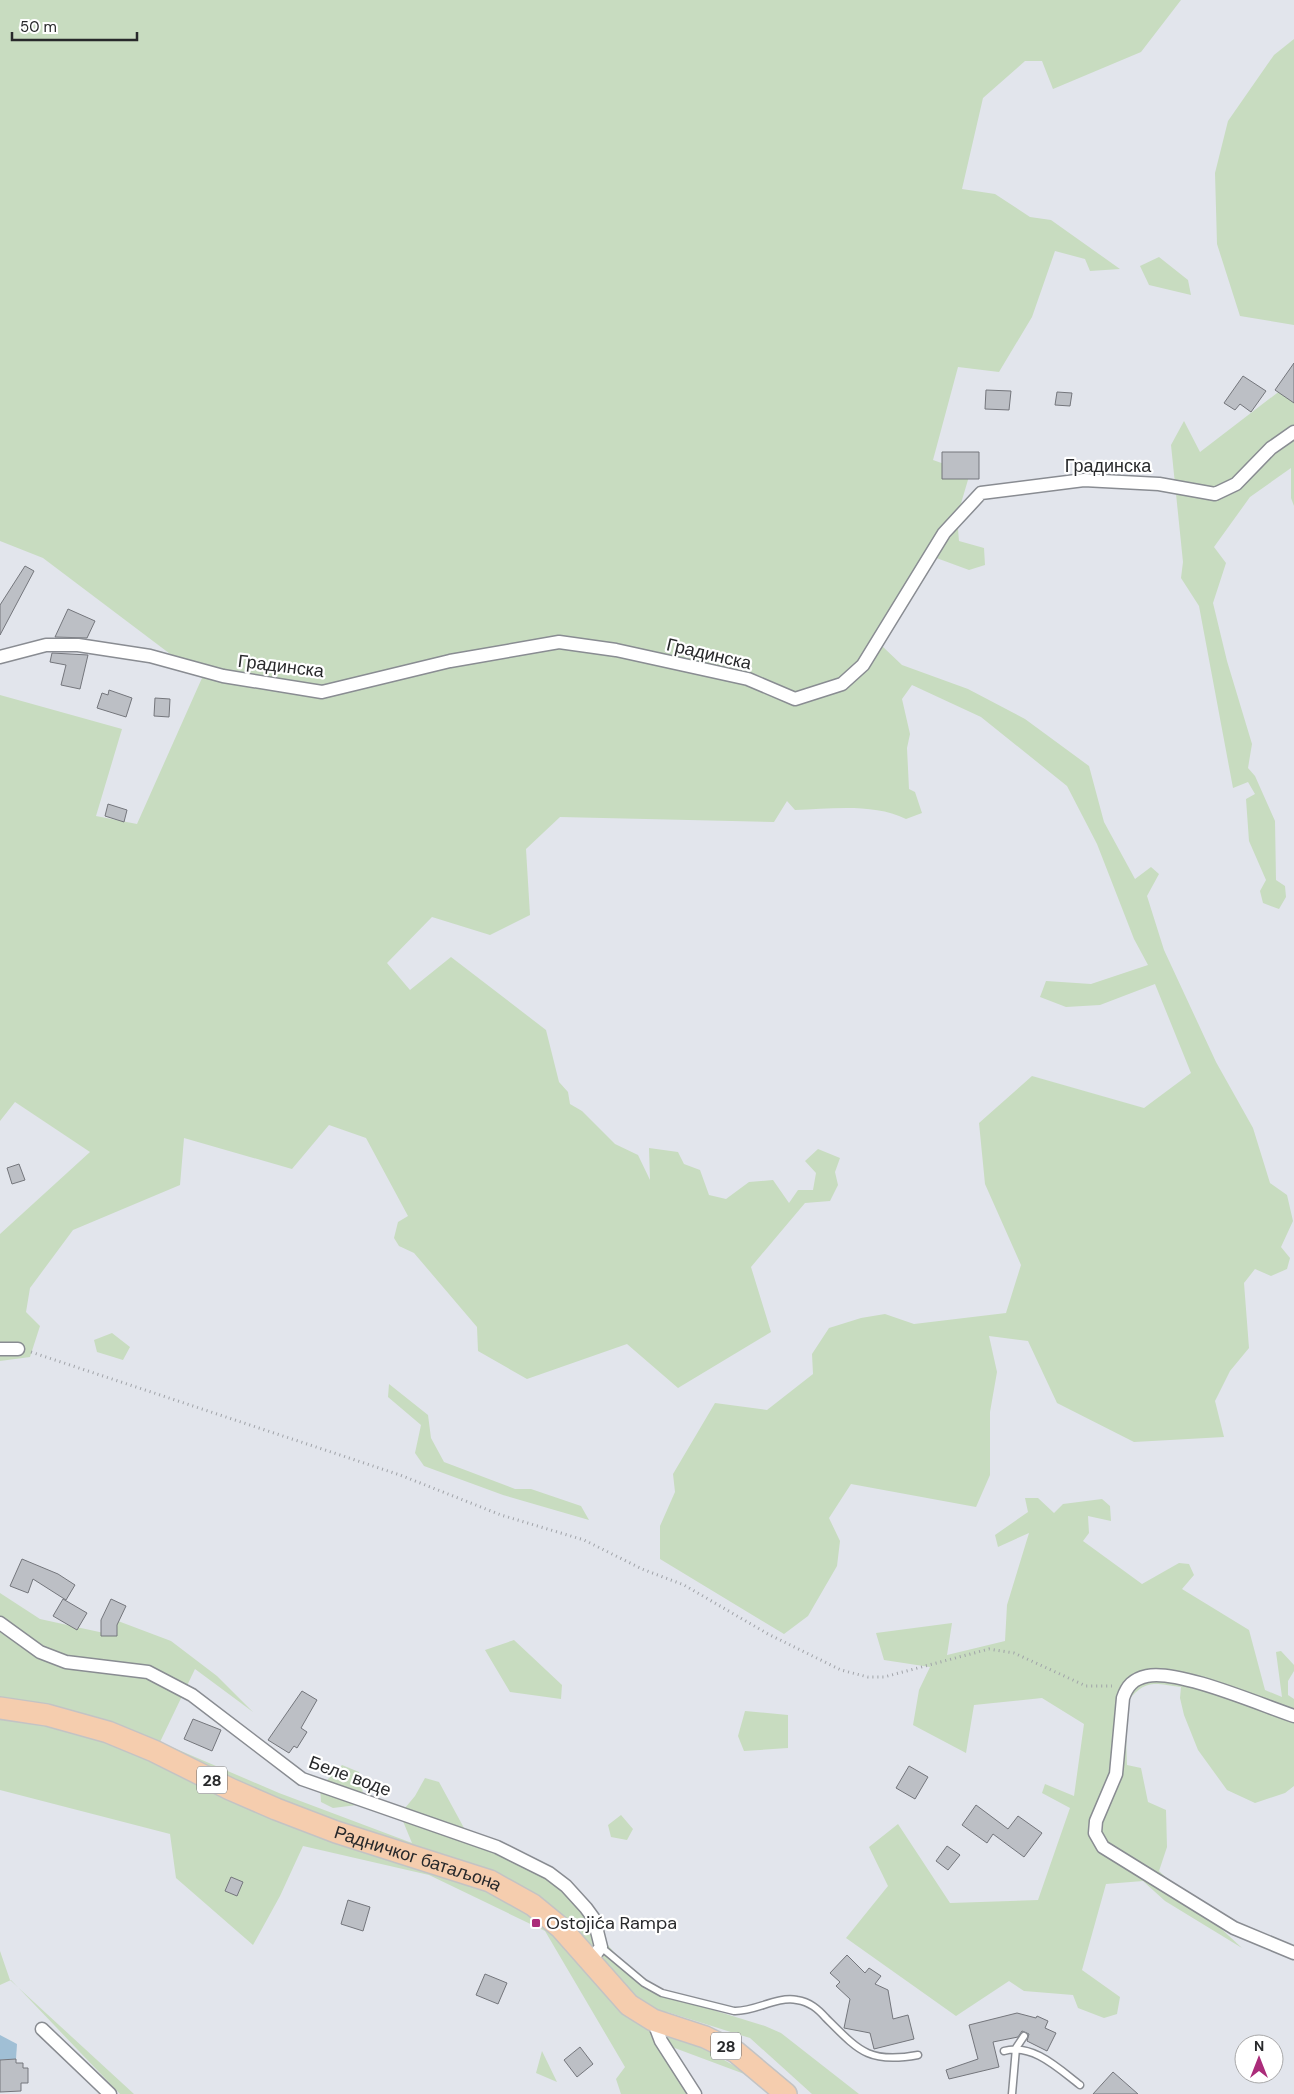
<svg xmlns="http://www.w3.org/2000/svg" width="1294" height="2094" font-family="'DM Sans',sans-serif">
<rect width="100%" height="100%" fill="#e2e5ec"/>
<path fill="#c8dcc0" d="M 0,0 L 1181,0 L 1141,52 L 1053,89 L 1042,61 L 1025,61 L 983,98 L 962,189 L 995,194 L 1030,217 L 1051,220 L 1120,269 L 1090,271 L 1085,259 L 1055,251 L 1032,317 L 999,372 L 958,367 L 933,460 L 970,473 L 957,517 L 959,541 L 984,548 L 985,565 L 969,570 L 931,556 L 882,646 L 902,665 L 968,689 L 1025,719 L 1089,766 L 1104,822 L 1135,879 L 1151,867 L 1159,874 L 1147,896 L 1164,950 L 1216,1062 L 1253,1128 L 1270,1183 L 1287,1195 L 1293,1221 L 1281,1247 L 1290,1258 L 1287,1269 L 1271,1276 L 1255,1269 L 1244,1283 L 1249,1348 L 1230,1371 L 1215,1401 L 1224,1437 L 1134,1442 L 1057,1403 L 1028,1341 L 989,1336 L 997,1372 L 990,1412 L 990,1475 L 976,1507 L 851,1484 L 829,1518 L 840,1541 L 837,1566 L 808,1616 L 784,1634 L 660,1559 L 660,1526 L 675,1492 L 673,1474 L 715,1403 L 767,1410 L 813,1374 L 812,1354 L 829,1328 L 861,1318 L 885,1314 L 914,1324 L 1006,1313 L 1021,1265 L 985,1184 L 979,1123 L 1032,1076 L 1144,1108 L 1191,1073 L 1155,984 L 1100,1005 L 1066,1007 L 1040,997 L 1046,981 L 1091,984 L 1148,965 L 1134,939 L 1097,844 L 1067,786 L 981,717 L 912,685 L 902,699 L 910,734 L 907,748 L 909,789 L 915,792 L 922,813 L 906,819 C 873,803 831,809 795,810 L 787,801 L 774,822 L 560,817 L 526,849 L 530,915 L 490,935 L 432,917 L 387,963 L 410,990 L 451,957 L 546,1030 L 559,1082 L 568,1092 L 570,1104 L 582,1111 L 615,1144 L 638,1155 L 650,1180 L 649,1148 L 678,1152 L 684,1164 L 700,1170 L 709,1195 L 726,1199 L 749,1182 L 773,1180 L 789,1203 L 798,1190 L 813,1190 L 816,1173 L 805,1161 L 818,1149 L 840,1158 L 835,1172 L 838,1185 L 830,1201 L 805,1203 L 751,1267 L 771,1332 L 678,1388 L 627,1344 L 527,1379 L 478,1351 L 477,1327 L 414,1253 L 399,1246 L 394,1238 L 398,1222 L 408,1216 L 366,1138 L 329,1125 L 292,1169 L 184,1138 L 180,1185 L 73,1230 L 30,1288 L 26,1312 L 40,1326 L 30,1357 L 0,1361 L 0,1234 L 90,1152 L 15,1102 L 0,1121 L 0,695 L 122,729 L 96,816 L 137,824 L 202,678 L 43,558 L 0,541 Z
M 1294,39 L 1294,325 L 1240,316 L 1217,244 L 1215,173 L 1228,121 L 1274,55 Z
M 1159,257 L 1188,280 L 1191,295 L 1149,285 L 1140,266 Z
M 1294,380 L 1294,506 L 1291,498 L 1291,468 L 1250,497 L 1214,547 L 1226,563 L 1213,603 L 1227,661 L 1252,744 L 1248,768 L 1255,776 L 1275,821 L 1276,880 L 1285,886 L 1286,897 L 1279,909 L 1263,903 L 1260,891 L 1266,880 L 1249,841 L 1246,799 L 1255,794 L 1248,782 L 1233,788 L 1199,606 L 1181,578 L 1183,562 L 1171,445 L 1184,421 L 1200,452 Z
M 112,1333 L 130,1347 L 123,1360 L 97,1352 L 94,1340 Z
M 389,1384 L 428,1415 L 431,1438 L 444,1462 L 515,1489 L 531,1489 L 581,1506 L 589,1520 L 503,1495 L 424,1466 L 415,1453 L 421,1425 L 388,1397 Z
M 1025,1498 L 1038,1498 L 1054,1513 L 1063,1504 L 1102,1499 L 1110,1506 L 1111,1521 L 1088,1516 L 1089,1533 L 1083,1541 L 1142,1584 L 1179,1563 L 1189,1564 L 1194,1575 L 1182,1589 L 1249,1630 L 1265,1690 L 1282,1697 L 1276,1652 L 1281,1651 L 1294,1665 L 1294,1671 L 1288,1681 L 1288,1695 L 1294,1699 L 1294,1786 L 1285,1793 L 1255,1803 L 1227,1790 L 1198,1750 L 1184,1715 L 1180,1698 L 1181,1687 C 1151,1683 1146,1679 1125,1704 L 1127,1765 L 1141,1768 L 1148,1802 L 1166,1810 L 1167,1847 L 1159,1871 L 1242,1948 L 1165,1901 L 1143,1881 L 1106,1884 L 1082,1970 L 1120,1997 L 1117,2014 L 1104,2018 L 1078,2008 L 1073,1995 L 1024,1991 L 1009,1981 L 956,2016 L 846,1938 L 888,1886 L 869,1847 L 898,1824 L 950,1903 L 1038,1900 L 1070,1808 L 1042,1793 L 1045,1784 L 1074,1796 L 1084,1724 L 1042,1698 L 974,1705 L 966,1753 L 913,1725 L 919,1690 L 930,1667 L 884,1660 L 876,1633 L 952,1623 L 947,1655 L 1005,1641 L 1007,1605 L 1029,1533 L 998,1547 L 995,1535 L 1028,1512 Z
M 0,1593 L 40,1619 L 113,1635 L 118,1621 L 171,1641 L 217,1676 L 253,1712 L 195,1669 L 160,1742 L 279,1793 L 412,1843 L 400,1814 L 415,1796 L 425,1778 L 439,1782 L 464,1828 L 576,1888 L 607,1944 L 645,1989 L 765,2026 L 781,2033 L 859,2094 L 812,2094 L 750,2038 L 667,2012 L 640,2023 L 702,2047 L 755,2078 L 672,2047 L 690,2094 L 621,2094 L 616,2079 L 625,2067 L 545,1931 L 429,1875 L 303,1846 L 280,1896 L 253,1945 L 176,1878 L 170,1834 L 0,1790 Z
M 514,1640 L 562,1685 L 561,1699 L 510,1692 L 485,1650 Z
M 745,1711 L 788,1715 L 788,1748 L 744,1751 L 738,1736 Z
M 342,1765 L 359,1772 L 365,1804 L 333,1808 L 321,1802 L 320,1787 Z
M 621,1815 L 633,1829 L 627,1840 L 611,1837 L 608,1825 Z
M 0,1951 L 10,1980 L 134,2094 L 120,2094 L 11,1980 L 0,1985 Z
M 542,2051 L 557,2082 L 536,2073 Z"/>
<path fill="#a0bfd5" d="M 0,2035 L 17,2044 L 16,2059 L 0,2060 Z"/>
<path fill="#bcbfc5" stroke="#74767c" d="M 1294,363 L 1294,403 L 1275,390 Z
M 1243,376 L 1266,391 L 1251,412 L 1240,404 L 1235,410 L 1224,403 Z
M 986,390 L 1011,391 L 1009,410 L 985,409 Z
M 1057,392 L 1072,393 L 1070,406 L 1055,405 Z
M 942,452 L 979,452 L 979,479 L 942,479 Z
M 25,566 L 34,571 L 0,635 L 0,605 Z
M 68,609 L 95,621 L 87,638 L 55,637 Z
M 52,653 L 88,655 L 80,689 L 61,685 L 66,665 L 50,662 Z
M 109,690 L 132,698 L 126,717 L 97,708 L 102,693 L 108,695 Z
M 155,698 L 170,699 L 169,717 L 154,716 Z
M 108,804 L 127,810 L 124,822 L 105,816 Z
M 19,1164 L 25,1180 L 12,1184 L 7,1168 Z
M 22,1559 L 58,1574 L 75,1585 L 66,1600 L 33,1579 L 28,1593 L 10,1586 Z
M 63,1599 L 87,1613 L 77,1630 L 53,1616 Z
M 111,1599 L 126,1606 L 117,1625 L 117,1636 L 101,1636 L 101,1620 Z
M 302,1691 L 317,1700 L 301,1728 L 307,1732 L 297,1748 L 294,1746 L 289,1753 L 268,1740 Z
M 193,1719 L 221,1730 L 212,1751 L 184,1739 Z
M 909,1766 L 928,1777 L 915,1799 L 896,1788 Z
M 976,1805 L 1008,1829 L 1018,1816 L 1042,1833 L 1024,1857 L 993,1834 L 987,1843 L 962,1825 Z
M 947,1846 L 960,1855 L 948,1870 L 936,1861 Z
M 231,1877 L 243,1882 L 237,1896 L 225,1891 Z
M 348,1900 L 370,1907 L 363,1931 L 341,1924 Z
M 847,1955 L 865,1973 L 869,1968 L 881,1976 L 875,1984 L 888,1990 L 893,2019 L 908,2015 L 914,2039 L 874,2049 L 870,2033 L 844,2028 L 850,1999 L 836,1986 L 840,1982 L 830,1973 Z
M 485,1974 L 507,1983 L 498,2004 L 476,1995 Z
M 1017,2013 L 1036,2018 L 1037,2016 L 1048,2021 L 1045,2028 L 1056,2033 L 1047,2051 L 1027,2041 L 1029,2034 L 1022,2031 L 1018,2037 L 993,2042 L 999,2067 L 949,2079 L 946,2070 L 978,2059 L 969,2025 Z
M 580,2047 L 593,2064 L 577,2077 L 564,2060 Z
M 16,2059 L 16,2063 L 23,2063 L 23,2068 L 28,2068 L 28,2083 L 21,2083 L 21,2091 L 0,2092 L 0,2060 Z
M 1113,2072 L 1138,2094 L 1093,2094 Z"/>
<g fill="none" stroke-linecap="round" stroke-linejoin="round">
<g stroke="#898c92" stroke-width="9">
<path id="lane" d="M 601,1947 L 644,1983 L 662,1993 L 734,2011 C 755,2012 776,1996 797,2000 C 810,2002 818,2009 826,2018 C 859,2051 869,2064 918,2055
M 1004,2051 C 1033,2043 1059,2069 1080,2085
M 1012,2094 L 1016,2048 L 1024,2036"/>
</g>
<g stroke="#898c92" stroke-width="15">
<path id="street" d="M 0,657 L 46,645 L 78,645 L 150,656 L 223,676 L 322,692 L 450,661 L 559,642 L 616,650 L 748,679 L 795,699 L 842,684 L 863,665 L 944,533 L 981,493 L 1084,480 L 1159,484 L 1215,494 L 1236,484 L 1271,448 L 1294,432
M 0,1349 L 18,1349
M 0,1623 L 40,1652 L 66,1662 L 148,1672 L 192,1695 L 302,1779 L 497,1847 L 549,1873 L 566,1886 L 586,1908 L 594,1919 L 601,1947 L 590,1961
M 1294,1716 C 1261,1705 1178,1669 1147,1676 C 1133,1679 1127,1686 1123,1698 L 1116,1774 L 1096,1821 L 1095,1833 L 1103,1847 L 1234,1928 L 1294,1953
M 653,2020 L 661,2041 L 695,2094
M 42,2029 L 110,2094"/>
</g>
<g stroke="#c3c3c4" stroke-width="24">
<g id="primary">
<path id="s1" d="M 0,1708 L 47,1715 L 108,1732 L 154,1751 L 230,1789 L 276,1809 L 336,1832 L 490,1881 L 533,1905 L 561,1928 L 629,2005 L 653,2020 L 705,2037 L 736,2052 L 786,2094"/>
</g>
</g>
<path stroke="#a0a3a8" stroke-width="3" stroke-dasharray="1 4" stroke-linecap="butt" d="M 31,1352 L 400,1475 L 501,1515 L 584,1540 L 642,1569 L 684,1585 L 768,1634 L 841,1670 L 868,1677 L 884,1677 L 989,1649 L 1014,1653 L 1086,1686 L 1112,1686"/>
<use href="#lane" stroke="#fff" stroke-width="6"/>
<use href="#street" stroke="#fff" stroke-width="12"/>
<use href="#primary" stroke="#f5cdae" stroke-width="21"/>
</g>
<rect fill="#ab2c7a" stroke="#fff" stroke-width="2" x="531" y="1918" width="10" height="10" rx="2.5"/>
<g text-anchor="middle" stroke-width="4.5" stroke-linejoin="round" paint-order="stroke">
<g fill="#fff" stroke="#68696b" stroke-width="1">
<rect x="197" y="1766.5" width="30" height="27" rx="4"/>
<rect x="711" y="2032.5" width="30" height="27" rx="4"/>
</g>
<g font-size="16" font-weight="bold" fill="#28292b">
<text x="212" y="1786">28</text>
<text x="726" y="2052">28</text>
</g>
<g font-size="18" fill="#28292b" stroke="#fff">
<text x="1108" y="472">Градинска</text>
<text transform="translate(709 654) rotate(13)" y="6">Градинска</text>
<text transform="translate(281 666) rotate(7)" y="6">Градинска</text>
<text transform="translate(350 1776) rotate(20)" y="6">Беле воде</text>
<text dy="6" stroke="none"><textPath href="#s1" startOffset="446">Радничког батаљона</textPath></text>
</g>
<g font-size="18" fill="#28292b" stroke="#fff" text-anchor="start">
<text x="546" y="1929">Ostojića Rampa</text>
</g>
</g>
<g transform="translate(1259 2059)"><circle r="24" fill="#ffffff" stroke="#a9a9aa"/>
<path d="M0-4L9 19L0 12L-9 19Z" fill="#ab2c7a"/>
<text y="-8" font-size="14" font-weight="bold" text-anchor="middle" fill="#28292b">N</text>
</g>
<path d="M12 32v8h125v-8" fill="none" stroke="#28292b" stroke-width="2.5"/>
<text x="20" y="32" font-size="15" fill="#28292b" stroke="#ffffff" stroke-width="4" paint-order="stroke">50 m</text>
</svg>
